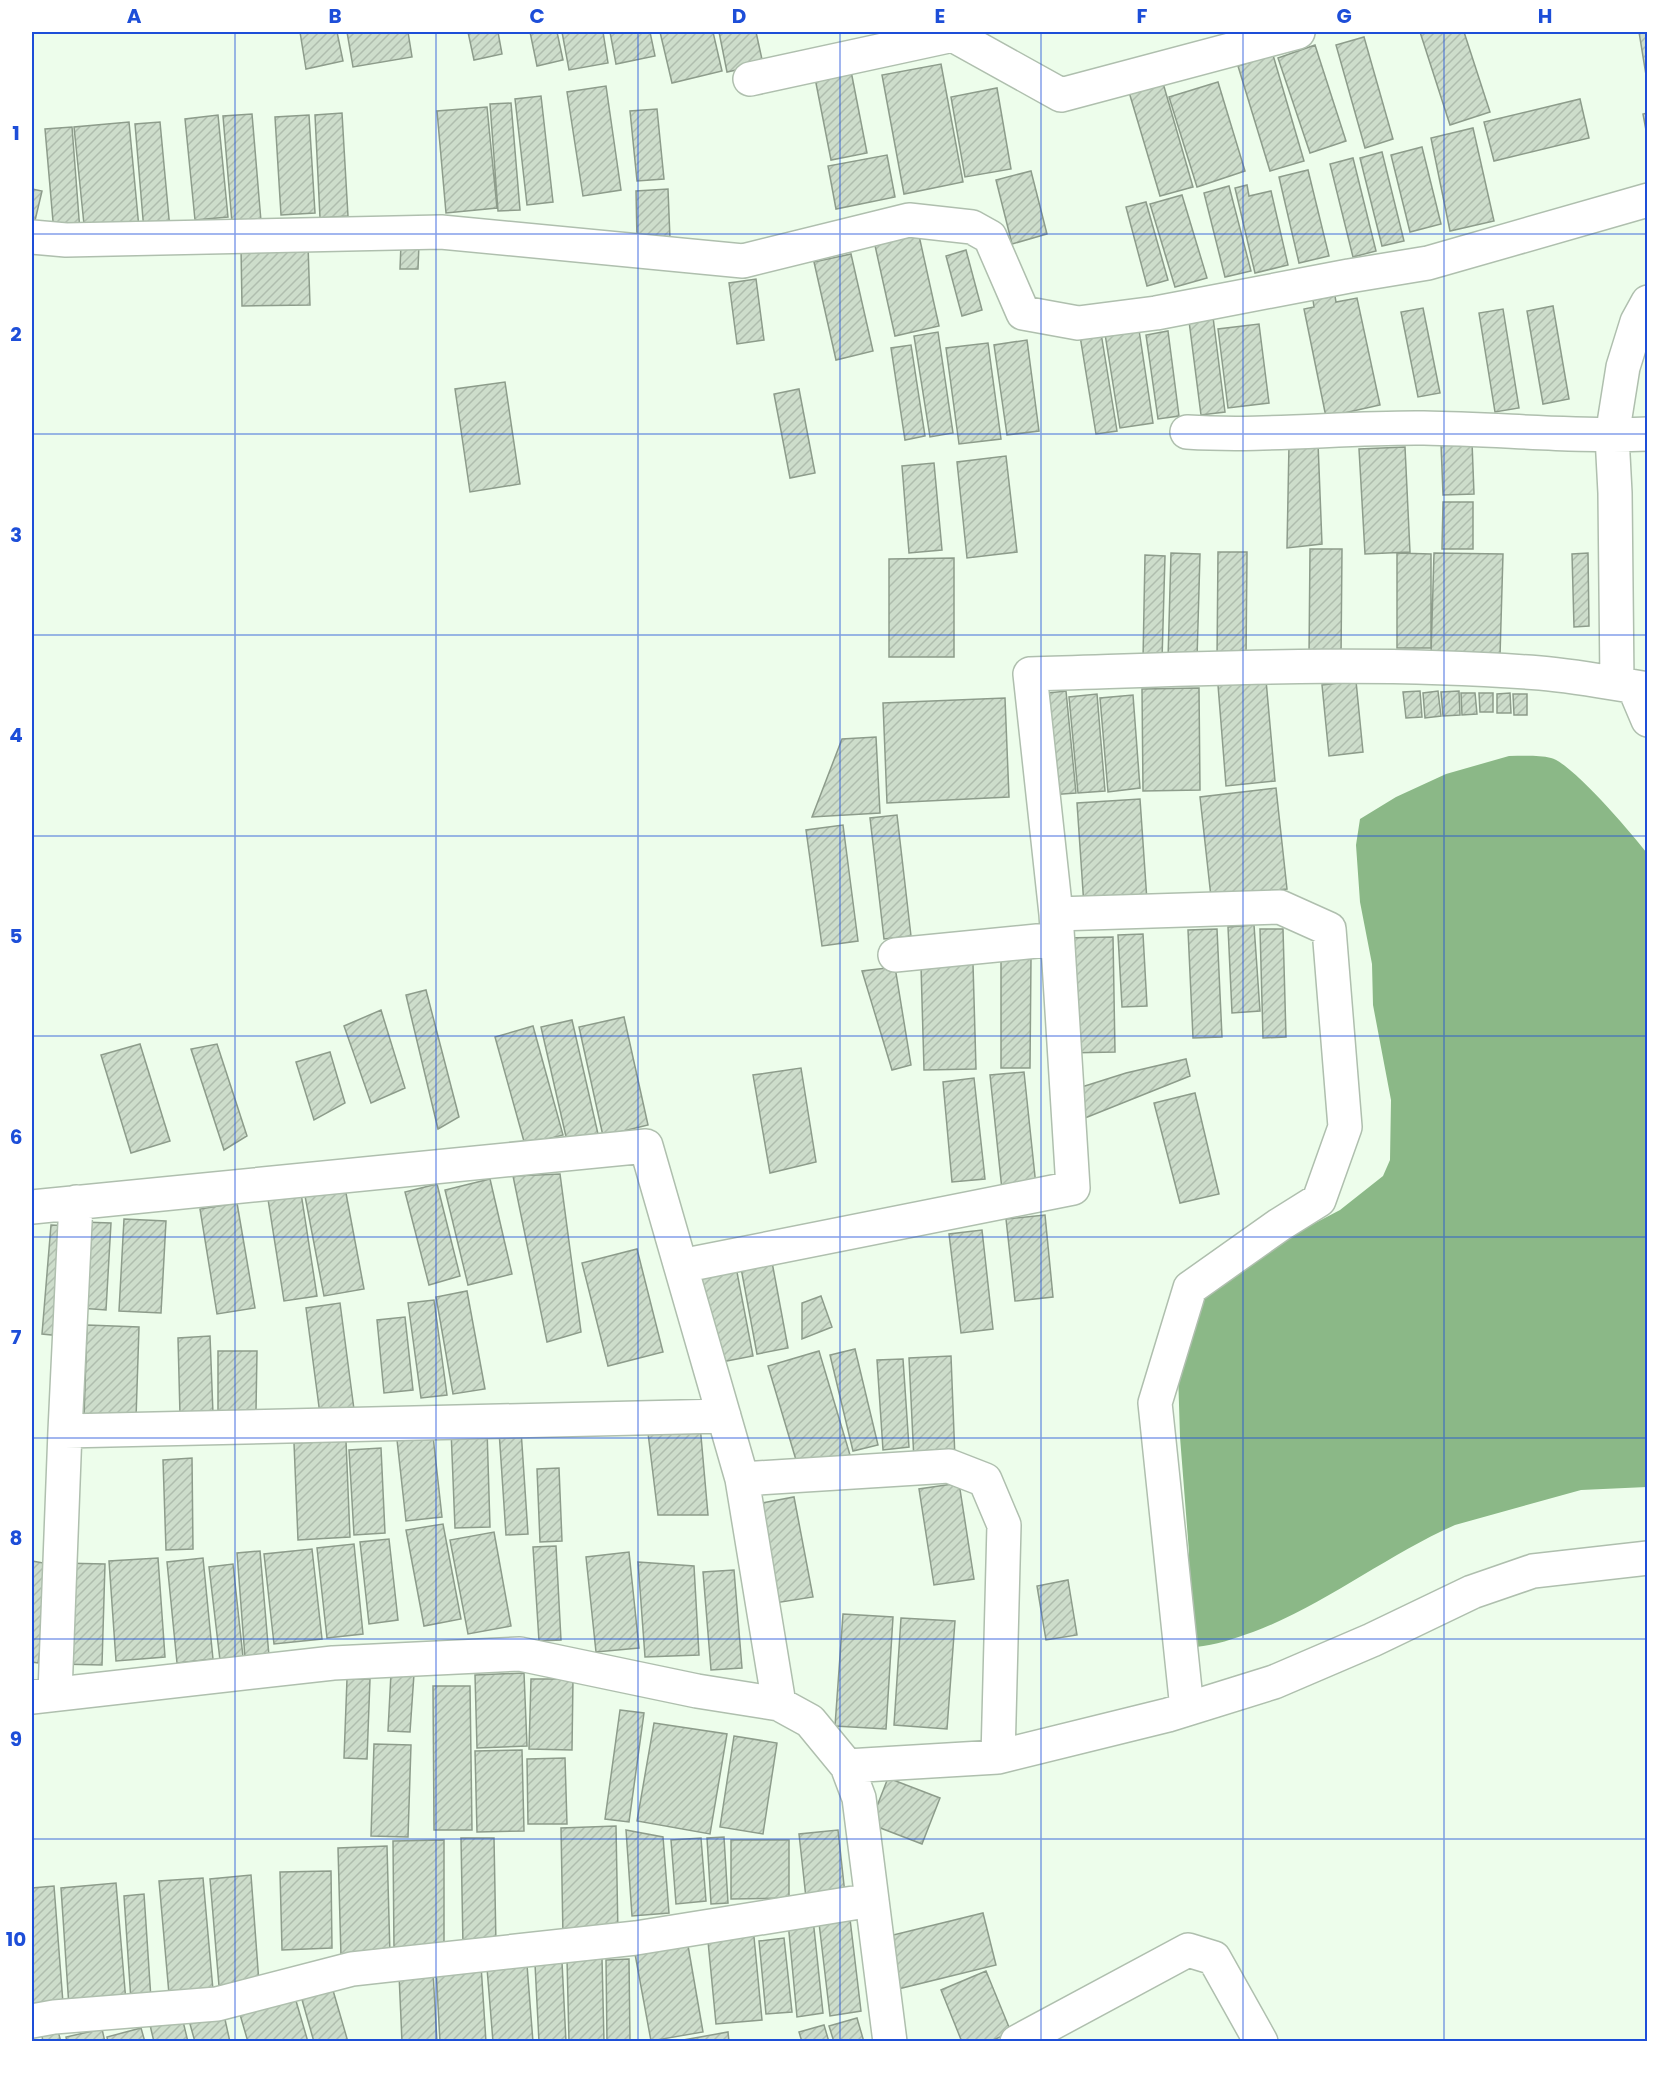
<svg xmlns="http://www.w3.org/2000/svg" width="1679" height="2073" font-family="Poppins,sans-serif">
<defs>
<pattern id="building-hatch" width="6" height="6" patternUnits="userSpaceOnUse" patternTransform="scale(1.5)"><rect width="6" height="6" fill="#cdddcb"/><path d="M-1 1l2-2M0 6l6-6M5 7l2-2" fill="none" stroke="#afbdae"/></pattern>
</defs>
<rect width="100%" height="100%" fill="#edfdeb"/>
<path fill="#8bb887" d="M 1509,756 C 1523,756 1539,755 1551,758 C 1572,763 1632,834 1647,853 L 1647,1487 L 1581,1490 L 1455,1525 C 1385,1556 1325,1605 1253,1632 C 1233,1639 1216,1645 1196,1647 L 1183,1619 L 1189,1552 L 1180,1437 L 1177,1340 L 1199,1292 L 1258,1253 L 1340,1210 L 1383,1176 L 1390,1160 L 1391,1100 L 1373,1005 L 1372,964 L 1360,902 L 1356,845 L 1360,819 L 1396,797 L 1446,774 Z"/>
<path fill="url(#building-hatch)" stroke="#8d9c8b" stroke-width="1.5" d="M 300,32 L 337,32 L 343,61 L 306,69 Z
M 347,32 L 408,32 L 412,57 L 353,67 Z
M 468,32 L 498,32 L 502,54 L 474,60 Z
M 530,32 L 557,32 L 563,60 L 537,66 Z
M 562,32 L 603,32 L 608,63 L 569,70 Z
M 610,32 L 650,32 L 655,56 L 616,64 Z
M 660,32 L 713,32 L 722,71 L 672,83 Z
M 719,32 L 756,32 L 763,64 L 727,72 Z
M 1420,32 L 1464,32 L 1490,112 L 1450,125 Z
M 1639,32 L 1648,32 L 1648,81 L 1647,81 Z
M 1364,37 L 1393,139 L 1365,148 L 1336,45 Z
M 1315,45 L 1346,141 L 1310,153 L 1278,58 Z
M 1273,55 L 1304,161 L 1270,171 L 1238,66 Z
M 941,64 L 963,182 L 904,194 L 882,75 Z
M 851,71 L 867,153 L 831,160 L 815,78 Z
M 1218,82 L 1245,171 L 1197,187 L 1169,97 Z
M 1163,83 L 1193,187 L 1160,196 L 1129,92 Z
M 606,86 L 621,190 L 583,196 L 567,92 Z
M 997,88 L 1011,169 L 965,177 L 951,97 Z
M 541,96 L 553,202 L 527,205 L 515,99 Z
M 1580,99 L 1589,138 L 1494,161 L 1484,122 Z
M 511,103 L 520,210 L 498,211 L 490,104 Z
M 487,107 L 497,208 L 446,213 L 437,111 Z
M 657,109 L 664,179 L 637,181 L 630,111 Z
M 342,113 L 348,216 L 320,218 L 315,115 Z
M 1648,113 L 1648,141 L 1643,114 Z
M 252,114 L 261,221 L 232,223 L 223,116 Z
M 218,115 L 228,217 L 195,220 L 185,119 Z
M 309,115 L 315,213 L 281,215 L 275,117 Z
M 129,122 L 139,228 L 85,234 L 74,127 Z
M 160,122 L 170,229 L 144,231 L 135,124 Z
M 72,127 L 80,231 L 54,233 L 45,129 Z
M 1473,128 L 1494,221 L 1450,231 L 1431,138 Z
M 1422,147 L 1441,224 L 1410,232 L 1391,155 Z
M 1382,152 L 1404,241 L 1382,246 L 1360,158 Z
M 887,155 L 895,197 L 836,209 L 828,166 Z
M 1353,158 L 1376,251 L 1353,257 L 1330,164 Z
M 1308,170 L 1329,256 L 1299,263 L 1279,177 Z
M 1031,171 L 1047,234 L 1012,244 L 996,180 Z
M 1247,185 L 1249,196 L 1271,191 L 1288,265 L 1255,273 L 1235,188 Z
M 1229,186 L 1251,271 L 1225,277 L 1204,193 Z
M 32,189 L 42,191 L 33,229 L 32,228 Z
M 668,189 L 670,239 L 637,240 L 636,191 Z
M 1182,195 L 1207,278 L 1175,287 L 1150,204 Z
M 1146,202 L 1168,280 L 1147,286 L 1126,207 Z
M 918,231 L 939,326 L 895,336 L 874,241 Z
M 401,244 L 419,244 L 418,269 L 400,269 Z
M 308,245 L 310,305 L 242,306 L 241,248 Z
M 966,250 L 982,310 L 962,316 L 946,256 Z
M 851,254 L 873,351 L 836,360 L 814,262 Z
M 756,279 L 764,340 L 737,344 L 729,283 Z
M 1335,296 L 1336,302 L 1357,298 L 1380,405 L 1326,417 L 1304,309 L 1314,307 L 1313,300 Z
M 1553,306 L 1569,399 L 1543,404 L 1527,311 Z
M 1423,308 L 1440,393 L 1418,397 L 1401,312 Z
M 1503,309 L 1519,408 L 1495,412 L 1479,313 Z
M 1213,317 L 1225,412 L 1201,415 L 1189,321 Z
M 1259,324 L 1269,403 L 1228,408 L 1218,329 Z
M 1139,330 L 1153,423 L 1120,428 L 1105,334 Z
M 1168,331 L 1179,416 L 1158,419 L 1146,335 Z
M 938,332 L 953,433 L 930,437 L 914,336 Z
M 1101,333 L 1117,431 L 1096,434 L 1080,336 Z
M 1027,340 L 1039,431 L 1007,435 L 994,345 Z
M 988,343 L 1001,439 L 959,444 L 946,348 Z
M 911,345 L 925,436 L 905,440 L 891,348 Z
M 505,382 L 520,484 L 470,492 L 455,389 Z
M 799,389 L 815,473 L 790,478 L 774,394 Z
M 1472,442 L 1474,494 L 1443,495 L 1441,443 Z
M 1318,443 L 1322,544 L 1287,548 L 1289,444 Z
M 1405,447 L 1410,552 L 1365,554 L 1359,449 Z
M 1006,456 L 1017,552 L 967,558 L 957,462 Z
M 934,463 L 942,550 L 909,553 L 902,466 Z
M 1443,502 L 1473,502 L 1473,549 L 1442,549 Z
M 1310,549 L 1342,549 L 1341,657 L 1309,657 Z
M 1218,552 L 1247,552 L 1246,660 L 1217,660 Z
M 1171,553 L 1200,554 L 1197,659 L 1168,659 Z
M 1397,553 L 1431,554 L 1431,648 L 1397,648 Z
M 1434,553 L 1503,554 L 1500,656 L 1431,655 Z
M 1588,553 L 1589,626 L 1574,627 L 1572,554 Z
M 1145,555 L 1165,556 L 1162,660 L 1143,660 Z
M 954,558 L 954,657 L 889,657 L 889,559 Z
M 1266,680 L 1275,781 L 1226,786 L 1218,685 Z
M 1356,681 L 1363,752 L 1329,756 L 1322,685 Z
M 1199,688 L 1200,790 L 1143,791 L 1142,689 Z
M 1066,691 L 1076,793 L 1049,795 L 1039,694 Z
M 1420,691 L 1422,717 L 1406,718 L 1403,692 Z
M 1438,691 L 1441,716 L 1425,718 L 1423,693 Z
M 1459,691 L 1460,715 L 1443,716 L 1441,692 Z
M 1461,693 L 1475,693 L 1477,714 L 1462,715 Z
M 1479,693 L 1493,693 L 1493,712 L 1480,712 Z
M 1510,693 L 1511,713 L 1497,713 L 1497,694 Z
M 1097,694 L 1105,791 L 1078,793 L 1069,697 Z
M 1513,694 L 1527,694 L 1527,715 L 1514,715 Z
M 1133,695 L 1140,788 L 1108,792 L 1100,698 Z
M 1005,698 L 1009,797 L 887,803 L 883,703 Z
M 876,737 L 880,813 L 812,817 L 842,739 Z
M 1276,788 L 1287,889 L 1211,897 L 1200,797 Z
M 1140,799 L 1147,901 L 1084,906 L 1077,803 Z
M 897,815 L 911,936 L 884,939 L 870,818 Z
M 843,825 L 858,941 L 822,946 L 806,830 Z
M 1254,925 L 1260,1011 L 1232,1013 L 1228,927 Z
M 1217,929 L 1222,1037 L 1193,1038 L 1188,930 Z
M 1260,929 L 1283,929 L 1286,1037 L 1263,1038 Z
M 1143,934 L 1147,1006 L 1122,1007 L 1118,935 Z
M 1113,937 L 1115,1052 L 1066,1053 L 1064,938 Z
M 1001,958 L 1031,958 L 1030,1068 L 1001,1068 Z
M 973,964 L 976,1069 L 924,1070 L 921,966 Z
M 895,967 L 911,1065 L 892,1070 L 862,971 Z
M 426,990 L 459,1117 L 438,1129 L 406,995 Z
M 381,1010 L 405,1088 L 371,1103 L 344,1026 Z
M 624,1017 L 648,1125 L 603,1136 L 579,1027 Z
M 572,1020 L 598,1134 L 567,1141 L 541,1027 Z
M 533,1026 L 563,1135 L 525,1145 L 495,1037 Z
M 140,1044 L 170,1141 L 131,1153 L 101,1055 Z
M 217,1044 L 247,1136 L 224,1150 L 191,1049 Z
M 330,1052 L 345,1103 L 314,1120 L 296,1062 Z
M 1186,1059 L 1190,1076 L 1080,1120 L 1069,1091 L 1126,1073 Z
M 801,1068 L 816,1162 L 770,1173 L 753,1075 Z
M 1024,1072 L 1036,1186 L 1002,1190 L 990,1075 Z
M 974,1078 L 985,1179 L 952,1182 L 943,1082 Z
M 1195,1093 L 1219,1194 L 1180,1203 L 1154,1103 Z
M 560,1174 L 581,1332 L 547,1342 L 513,1176 Z
M 490,1179 L 512,1274 L 468,1285 L 445,1190 Z
M 437,1184 L 460,1276 L 429,1285 L 405,1192 Z
M 345,1188 L 364,1289 L 324,1296 L 305,1196 Z
M 301,1193 L 317,1296 L 284,1301 L 268,1199 Z
M 237,1203 L 255,1308 L 217,1314 L 200,1209 Z
M 1045,1215 L 1053,1297 L 1015,1301 L 1006,1219 Z
M 124,1219 L 166,1221 L 161,1313 L 119,1311 Z
M 82,1222 L 111,1223 L 106,1310 L 79,1308 Z
M 51,1225 L 70,1226 L 61,1336 L 42,1334 Z
M 982,1230 L 993,1329 L 961,1333 L 949,1234 Z
M 637,1249 L 663,1352 L 608,1366 L 582,1263 Z
M 772,1262 L 788,1348 L 757,1354 L 741,1268 Z
M 736,1267 L 753,1356 L 716,1363 L 699,1273 Z
M 467,1291 L 485,1389 L 453,1394 L 436,1297 Z
M 821,1296 L 832,1327 L 802,1339 L 802,1303 Z
M 434,1300 L 447,1395 L 421,1398 L 408,1303 Z
M 340,1303 L 355,1417 L 321,1422 L 306,1308 Z
M 405,1317 L 413,1390 L 384,1393 L 377,1320 Z
M 87,1325 L 139,1327 L 136,1419 L 84,1417 Z
M 210,1336 L 213,1414 L 180,1415 L 178,1338 Z
M 855,1349 L 878,1445 L 853,1451 L 830,1355 Z
M 218,1351 L 257,1351 L 256,1411 L 218,1411 Z
M 819,1351 L 850,1455 L 799,1470 L 768,1366 Z
M 951,1356 L 955,1459 L 914,1461 L 909,1358 Z
M 903,1359 L 909,1447 L 883,1450 L 877,1360 Z
M 700,1425 L 708,1515 L 658,1515 L 648,1433 Z
M 487,1429 L 490,1527 L 455,1528 L 451,1430 Z
M 521,1430 L 528,1534 L 506,1535 L 499,1431 Z
M 433,1436 L 442,1517 L 406,1521 L 397,1440 Z
M 346,1441 L 350,1537 L 298,1540 L 294,1443 Z
M 381,1448 L 385,1533 L 354,1535 L 349,1450 Z
M 192,1458 L 193,1549 L 166,1550 L 163,1460 Z
M 559,1468 L 562,1541 L 540,1542 L 537,1469 Z
M 959,1483 L 974,1579 L 934,1585 L 919,1489 Z
M 794,1497 L 813,1597 L 775,1603 L 757,1504 Z
M 443,1524 L 461,1619 L 424,1626 L 406,1530 Z
M 494,1532 L 511,1626 L 468,1634 L 450,1540 Z
M 389,1539 L 398,1620 L 369,1624 L 360,1542 Z
M 354,1544 L 363,1634 L 327,1638 L 317,1548 Z
M 556,1546 L 561,1640 L 539,1641 L 533,1547 Z
M 312,1549 L 322,1639 L 274,1644 L 264,1554 Z
M 260,1551 L 269,1656 L 245,1658 L 237,1553 Z
M 629,1552 L 639,1648 L 596,1652 L 586,1557 Z
M 158,1558 L 165,1657 L 116,1661 L 109,1561 Z
M 203,1558 L 213,1659 L 177,1663 L 167,1562 Z
M 32,1561 L 55,1565 L 38,1663 L 32,1662 Z
M 638,1562 L 694,1566 L 699,1655 L 645,1657 Z
M 60,1563 L 105,1564 L 102,1665 L 58,1664 Z
M 233,1564 L 243,1657 L 220,1660 L 209,1567 Z
M 734,1570 L 742,1668 L 711,1670 L 703,1572 Z
M 1068,1580 L 1077,1635 L 1046,1640 L 1037,1586 Z
M 843,1614 L 893,1617 L 886,1729 L 835,1726 Z
M 901,1618 L 955,1621 L 947,1729 L 894,1725 Z
M 391,1673 L 414,1674 L 410,1732 L 388,1731 Z
M 524,1673 L 527,1746 L 477,1748 L 475,1675 Z
M 347,1679 L 370,1679 L 367,1759 L 344,1758 Z
M 531,1679 L 573,1679 L 572,1750 L 529,1749 Z
M 433,1686 L 470,1686 L 472,1830 L 434,1830 Z
M 620,1710 L 644,1713 L 629,1822 L 605,1819 Z
M 654,1723 L 727,1734 L 710,1834 L 637,1821 Z
M 734,1736 L 777,1743 L 763,1834 L 720,1827 Z
M 374,1744 L 411,1745 L 408,1837 L 371,1836 Z
M 522,1750 L 524,1831 L 477,1832 L 475,1751 Z
M 565,1758 L 567,1824 L 528,1824 L 527,1759 Z
M 888,1778 L 940,1798 L 922,1844 L 870,1824 Z
M 616,1826 L 618,1935 L 563,1937 L 561,1828 Z
M 626,1830 L 663,1837 L 669,1913 L 632,1916 Z
M 838,1830 L 845,1894 L 806,1898 L 799,1834 Z
M 724,1837 L 728,1903 L 711,1904 L 707,1838 Z
M 461,1838 L 494,1838 L 496,1945 L 463,1946 Z
M 701,1838 L 706,1901 L 676,1904 L 671,1840 Z
M 444,1840 L 444,1948 L 394,1949 L 393,1841 Z
M 731,1840 L 789,1840 L 789,1898 L 731,1899 Z
M 387,1846 L 390,1955 L 341,1957 L 338,1848 Z
M 331,1871 L 332,1948 L 282,1950 L 280,1872 Z
M 251,1875 L 259,1983 L 219,1986 L 210,1879 Z
M 203,1878 L 213,1990 L 169,1994 L 159,1881 Z
M 116,1883 L 126,2002 L 69,2007 L 61,1888 Z
M 54,1886 L 63,2003 L 32,2006 L 32,1888 Z
M 144,1894 L 151,1999 L 131,2001 L 124,1896 Z
M 983,1913 L 996,1965 L 898,1989 L 885,1937 Z
M 813,1919 L 823,2013 L 797,2017 L 788,1922 Z
M 850,1919 L 861,2011 L 830,2016 L 819,1923 Z
M 753,1927 L 762,2020 L 716,2024 L 707,1931 Z
M 686,1934 L 703,2032 L 651,2041 L 633,1943 Z
M 784,1938 L 792,2012 L 766,2014 L 759,1941 Z
M 602,1958 L 604,2042 L 569,2042 L 567,1959 Z
M 629,1959 L 630,2042 L 607,2042 L 606,1960 Z
M 562,1962 L 566,2042 L 539,2042 L 535,1964 Z
M 481,1965 L 486,2042 L 440,2042 L 436,1968 Z
M 527,1965 L 533,2042 L 493,2042 L 487,1968 Z
M 986,1971 L 1011,2032 L 989,2042 L 962,2042 L 941,1990 Z
M 433,1972 L 437,2042 L 402,2042 L 399,1974 Z
M 330,1980 L 348,2042 L 314,2042 L 299,1989 Z
M 294,1994 L 308,2042 L 248,2042 L 239,2011 Z
M 224,2015 L 230,2042 L 195,2042 L 190,2024 Z
M 182,2017 L 188,2042 L 154,2042 L 150,2025 Z
M 857,2018 L 864,2042 L 834,2042 L 829,2026 Z
M 824,2025 L 829,2042 L 802,2042 L 799,2032 Z
M 141,2028 L 145,2042 L 108,2042 L 107,2037 Z
M 102,2029 L 105,2042 L 67,2042 L 66,2037 Z
M 58,2031 L 61,2042 L 43,2042 L 42,2036 Z
M 728,2032 L 729,2042 L 672,2042 Z"/>
<g fill="none" stroke-linecap="round" stroke-linejoin="round">
<g stroke="#afbfae" stroke-width="36">
<path id="minor" d="M 750,79 L 953,35 L 1061,95 L 1298,32
M 32,237 L 66,240 L 441,232 L 743,261 L 909,220 L 972,227 L 990,237 L 1023,313 L 1078,323 L 1156,313 L 1349,276 L 1428,263 L 1648,200
M 1187,432 C 1266,437 1345,427 1424,428 C 1499,429 1573,437 1648,434
M 1617,683 L 1615,493 L 1612,436 L 1623,367 L 1637,322 L 1648,302
M 1634,687 L 1648,720
M 1056,914 L 1280,907 L 1329,929 L 1345,1127 L 1319,1200 L 1279,1225 L 1190,1288 L 1155,1403 L 1187,1709
M 895,955 L 1057,939
M 76,1202 L 65,1431 L 724,1416
M 32,1207 L 646,1146 L 742,1479 L 779,1704
M 681,1266 L 1073,1188 L 1056,914 L 1030,674 C 1200,669 1370,660 1540,673 C 1576,676 1612,683 1648,689
M 742,1479 L 949,1466 L 985,1480 L 1004,1525 L 998,1757
M 55,1693 L 65,1431
M 32,1697 L 333,1663 L 520,1654 L 697,1691 L 779,1704 L 810,1721 L 847,1766 L 859,1798 L 890,2042
M 847,1766 L 998,1757 L 1168,1715 L 1274,1682 L 1372,1640 L 1472,1592 L 1533,1571 L 1648,1558
M 32,2021 L 54,2017 L 217,2004 L 352,1969 L 636,1938 L 872,1900
M 1017,2042 L 1188,1950 L 1214,1958 L 1261,2042"/>
</g>
<use href="#minor" stroke="#fff" stroke-width="33"/>
</g>
<path fill="none" stroke="#1d4ed8" stroke-width="1.5" stroke-opacity="0.55" d="M 235,32 L 235,2042M 436,32 L 436,2042M 638,32 L 638,2042M 840,32 L 840,2042M 1041,32 L 1041,2042M 1243,32 L 1243,2042M 1444,32 L 1444,2042M 32,234 L 1648,234M 32,434 L 1648,434M 32,635 L 1648,635M 32,836 L 1648,836M 32,1036 L 1648,1036M 32,1237 L 1648,1237M 32,1438 L 1648,1438M 32,1639 L 1648,1639M 32,1839 L 1648,1839"/>
<rect width="1679" height="2073" fill="none" stroke="#ffffff" stroke-width="66"/>
<rect x="33" y="33" width="1613" height="2007" fill="none" stroke="#1d4ed8" stroke-width="2"/>
<g font-size="20" text-anchor="middle" font-weight="bold" fill="#1d4ed8">
<text x="134" y="23">A</text>
<text x="335" y="23">B</text>
<text x="537" y="23">C</text>
<text x="739" y="23">D</text>
<text x="940" y="23">E</text>
<text x="1142" y="23">F</text>
<text x="1344" y="23">G</text>
<text x="1545" y="23">H</text>
<text x="16" y="140">1</text>
<text x="16" y="341">2</text>
<text x="16" y="542">3</text>
<text x="16" y="742">4</text>
<text x="16" y="943">5</text>
<text x="16" y="1144">6</text>
<text x="16" y="1344">7</text>
<text x="16" y="1545">8</text>
<text x="16" y="1746">9</text>
<text x="16" y="1946">10</text>
</g>
</svg>
